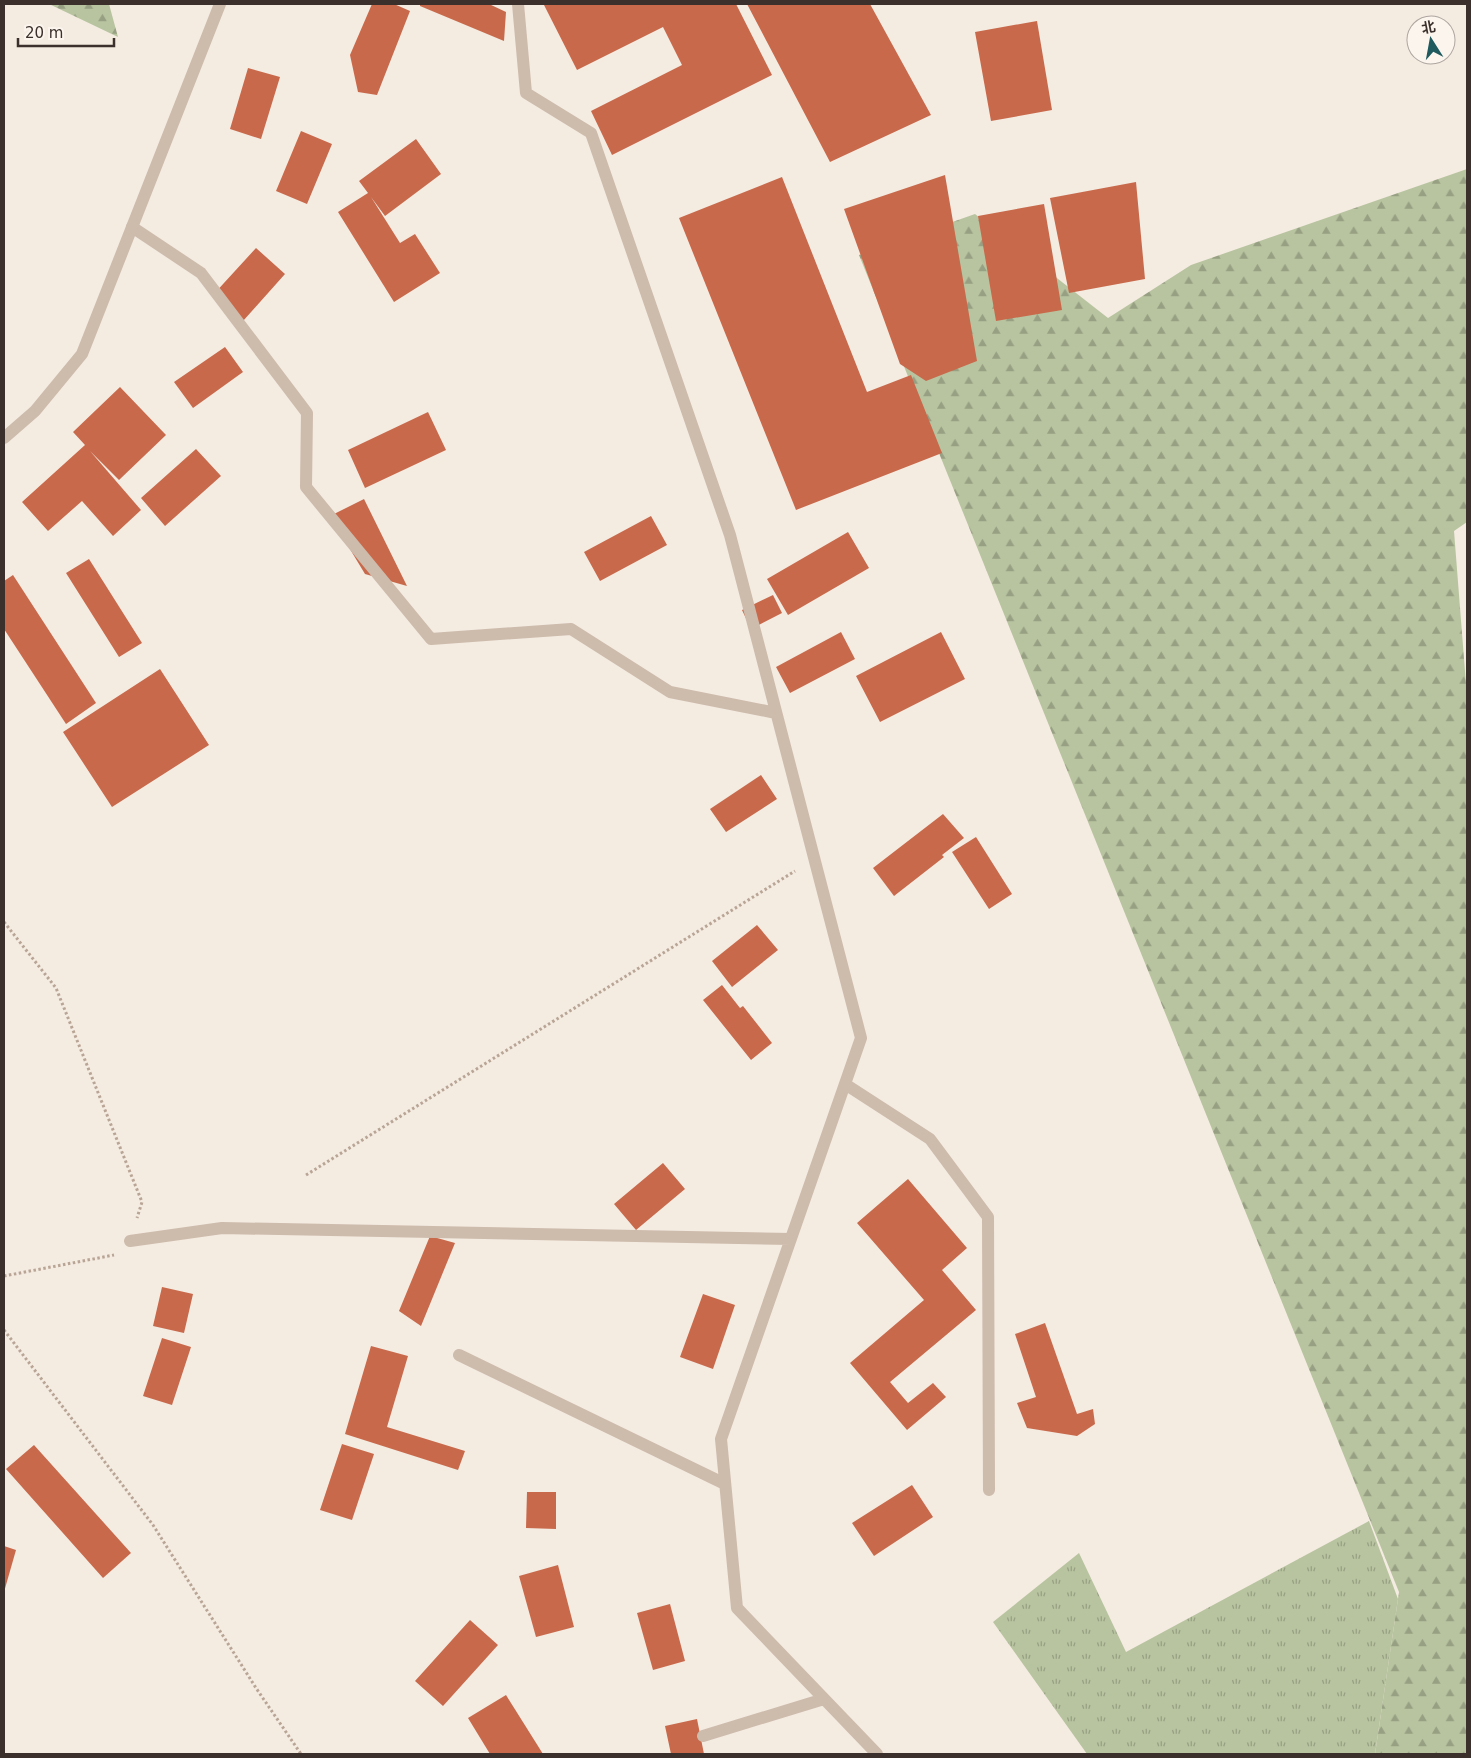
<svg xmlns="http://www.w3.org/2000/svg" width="1471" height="1758" font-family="'DejaVu Sans','Noto Sans SC',sans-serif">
<defs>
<pattern id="grass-tufts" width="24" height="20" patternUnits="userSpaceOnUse" patternTransform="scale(1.25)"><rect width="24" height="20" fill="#b8c4a0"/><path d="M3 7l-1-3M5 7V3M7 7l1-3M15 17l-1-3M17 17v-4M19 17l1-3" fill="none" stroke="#97a083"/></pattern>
<pattern id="forest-firs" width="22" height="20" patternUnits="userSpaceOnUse" patternTransform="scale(1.25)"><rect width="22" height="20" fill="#b8c4a0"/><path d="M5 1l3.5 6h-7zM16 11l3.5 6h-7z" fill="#97a083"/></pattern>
</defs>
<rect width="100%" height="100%" fill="#f4ebe1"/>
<path fill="url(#grass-tufts)" d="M 1369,1521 L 1398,1599 L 1375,1754 L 1087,1754 L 993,1622 L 1079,1553 L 1126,1652 Z"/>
<path fill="url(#forest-firs)" d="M 49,4 L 109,4 L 118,37 Z
M 1467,169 L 1467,522 L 1454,531 L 1467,697 L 1467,1754 L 1375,1754 L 1399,1592 L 859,255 L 975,214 L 1108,318 L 1191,265 Z"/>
<path fill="#c8694b" d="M 372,4 L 394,4 L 410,11 L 377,95 L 358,92 L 350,55 Z
M 420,4 L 489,4 L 506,12 L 504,41 L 420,6 Z
M 547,4 L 736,4 L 772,75 L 612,155 L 591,111 L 682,65 L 663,27 L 577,70 L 544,5 Z
M 747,4 L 870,4 L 931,115 L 830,162 Z
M 1037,21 L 1052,110 L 991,121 L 975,32 Z
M 248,68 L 280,77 L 261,139 L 230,129 Z
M 301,131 L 332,144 L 307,204 L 276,191 Z
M 416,139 L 441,174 L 385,216 L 371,197 L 400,243 L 415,234 L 440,273 L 394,302 L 338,212 L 368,193 L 359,181 Z
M 945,175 L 977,361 L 926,381 L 900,364 L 844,209 Z
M 782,177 L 867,392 L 911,375 L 942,453 L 796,510 L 679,218 Z
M 1136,182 L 1145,279 L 1069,293 L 1050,198 Z
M 1044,204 L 1062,310 L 996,321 L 978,216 Z
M 256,248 L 285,274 L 243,321 L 213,295 Z
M 225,347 L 243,372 L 193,408 L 174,382 Z
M 120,387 L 166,435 L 119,480 L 90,451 L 141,510 L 113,536 L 82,501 L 48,531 L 22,502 L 85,445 L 73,432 Z
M 428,412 L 446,450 L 365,488 L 348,450 Z
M 196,449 L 221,476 L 165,526 L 141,498 Z
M 364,499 L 407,586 L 365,574 L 330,516 Z
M 651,516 L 667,545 L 600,581 L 584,552 Z
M 848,532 L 869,568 L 788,615 L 767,579 Z
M 89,559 L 142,643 L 119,657 L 66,573 Z
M 13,575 L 96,703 L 66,724 L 4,629 L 4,581 Z
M 773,595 L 782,613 L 751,629 L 742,610 Z
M 841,632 L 855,659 L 790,693 L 776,667 Z
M 941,632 L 965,679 L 880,722 L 856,676 Z
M 160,669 L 209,745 L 112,807 L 63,732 Z
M 761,775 L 777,799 L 726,832 L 710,809 Z
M 943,814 L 964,838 L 942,855 L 944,857 L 894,896 L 873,868 Z
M 976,837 L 1012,894 L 989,909 L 952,852 Z
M 757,925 L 778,950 L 732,987 L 712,961 Z
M 722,985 L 740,1008 L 743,1006 L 772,1043 L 751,1060 L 703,1000 Z
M 663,1163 L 685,1189 L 636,1230 L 614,1204 Z
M 908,1179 L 967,1248 L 942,1270 L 976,1310 L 890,1382 L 908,1403 L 933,1383 L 946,1397 L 907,1430 L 850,1363 L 924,1300 L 857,1223 Z
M 430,1236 L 455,1243 L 421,1326 L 399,1311 Z
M 162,1287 L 193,1294 L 184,1333 L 153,1326 Z
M 703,1294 L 735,1305 L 713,1369 L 680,1357 Z
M 1045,1323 L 1077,1414 L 1093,1409 L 1095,1424 L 1077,1436 L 1027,1428 L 1017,1403 L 1036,1397 L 1015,1334 Z
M 162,1338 L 191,1347 L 172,1405 L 143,1396 Z
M 371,1346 L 408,1356 L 387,1427 L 465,1451 L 458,1470 L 345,1434 Z
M 342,1444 L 374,1454 L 352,1520 L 320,1510 Z
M 34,1445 L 131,1553 L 103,1578 L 6,1469 Z
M 912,1485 L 933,1517 L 874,1556 L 852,1523 Z
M 527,1492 L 556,1492 L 556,1529 L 526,1528 Z
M 4,1546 L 16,1550 L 4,1592 Z
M 558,1565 L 574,1627 L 536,1637 L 519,1576 Z
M 670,1604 L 685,1661 L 653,1670 L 637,1613 Z
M 470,1620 L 498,1645 L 443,1706 L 415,1681 Z
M 506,1695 L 543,1754 L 490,1754 L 468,1718 Z
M 697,1719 L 704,1754 L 671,1754 L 665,1726 Z"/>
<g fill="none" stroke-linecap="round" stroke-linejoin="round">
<path stroke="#b9a596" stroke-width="3" stroke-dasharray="2.5 2.5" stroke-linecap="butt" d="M 4,922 L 56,988 L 142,1202 L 137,1218
M 306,1175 L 795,871
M 4,1276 L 114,1255
M 4,1330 L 153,1525 L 256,1688 L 301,1754"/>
<path stroke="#cdbbac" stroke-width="12" d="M 518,4 L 526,93 L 591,133 L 730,535 L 861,1038 L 721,1439 L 737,1608 L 877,1754
M 132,227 L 201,273 L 307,413 L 306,487 L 431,639 L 571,629 L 670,692 L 776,713
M 845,1084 L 930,1139 L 988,1217 L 989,1490
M 130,1241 L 222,1228 L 791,1239
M 459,1355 L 725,1484
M 703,1736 L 824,1699"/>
<path stroke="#cdbbac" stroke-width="12" d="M 4,438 L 35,411 L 82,354 L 220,4"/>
</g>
<rect width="1471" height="1758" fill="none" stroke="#3b302b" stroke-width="10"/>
<g transform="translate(1431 40) rotate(349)"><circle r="24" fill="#fbf5ee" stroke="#aea6a0"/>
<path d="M0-4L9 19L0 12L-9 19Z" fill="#1f5a5e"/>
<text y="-8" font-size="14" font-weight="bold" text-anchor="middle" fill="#3b302b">北</text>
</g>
<path d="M18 38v8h96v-8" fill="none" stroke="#3b302b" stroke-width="2.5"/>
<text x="25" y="38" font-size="15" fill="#3b302b" stroke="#fbf5ee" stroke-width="4" paint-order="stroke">20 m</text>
</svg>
